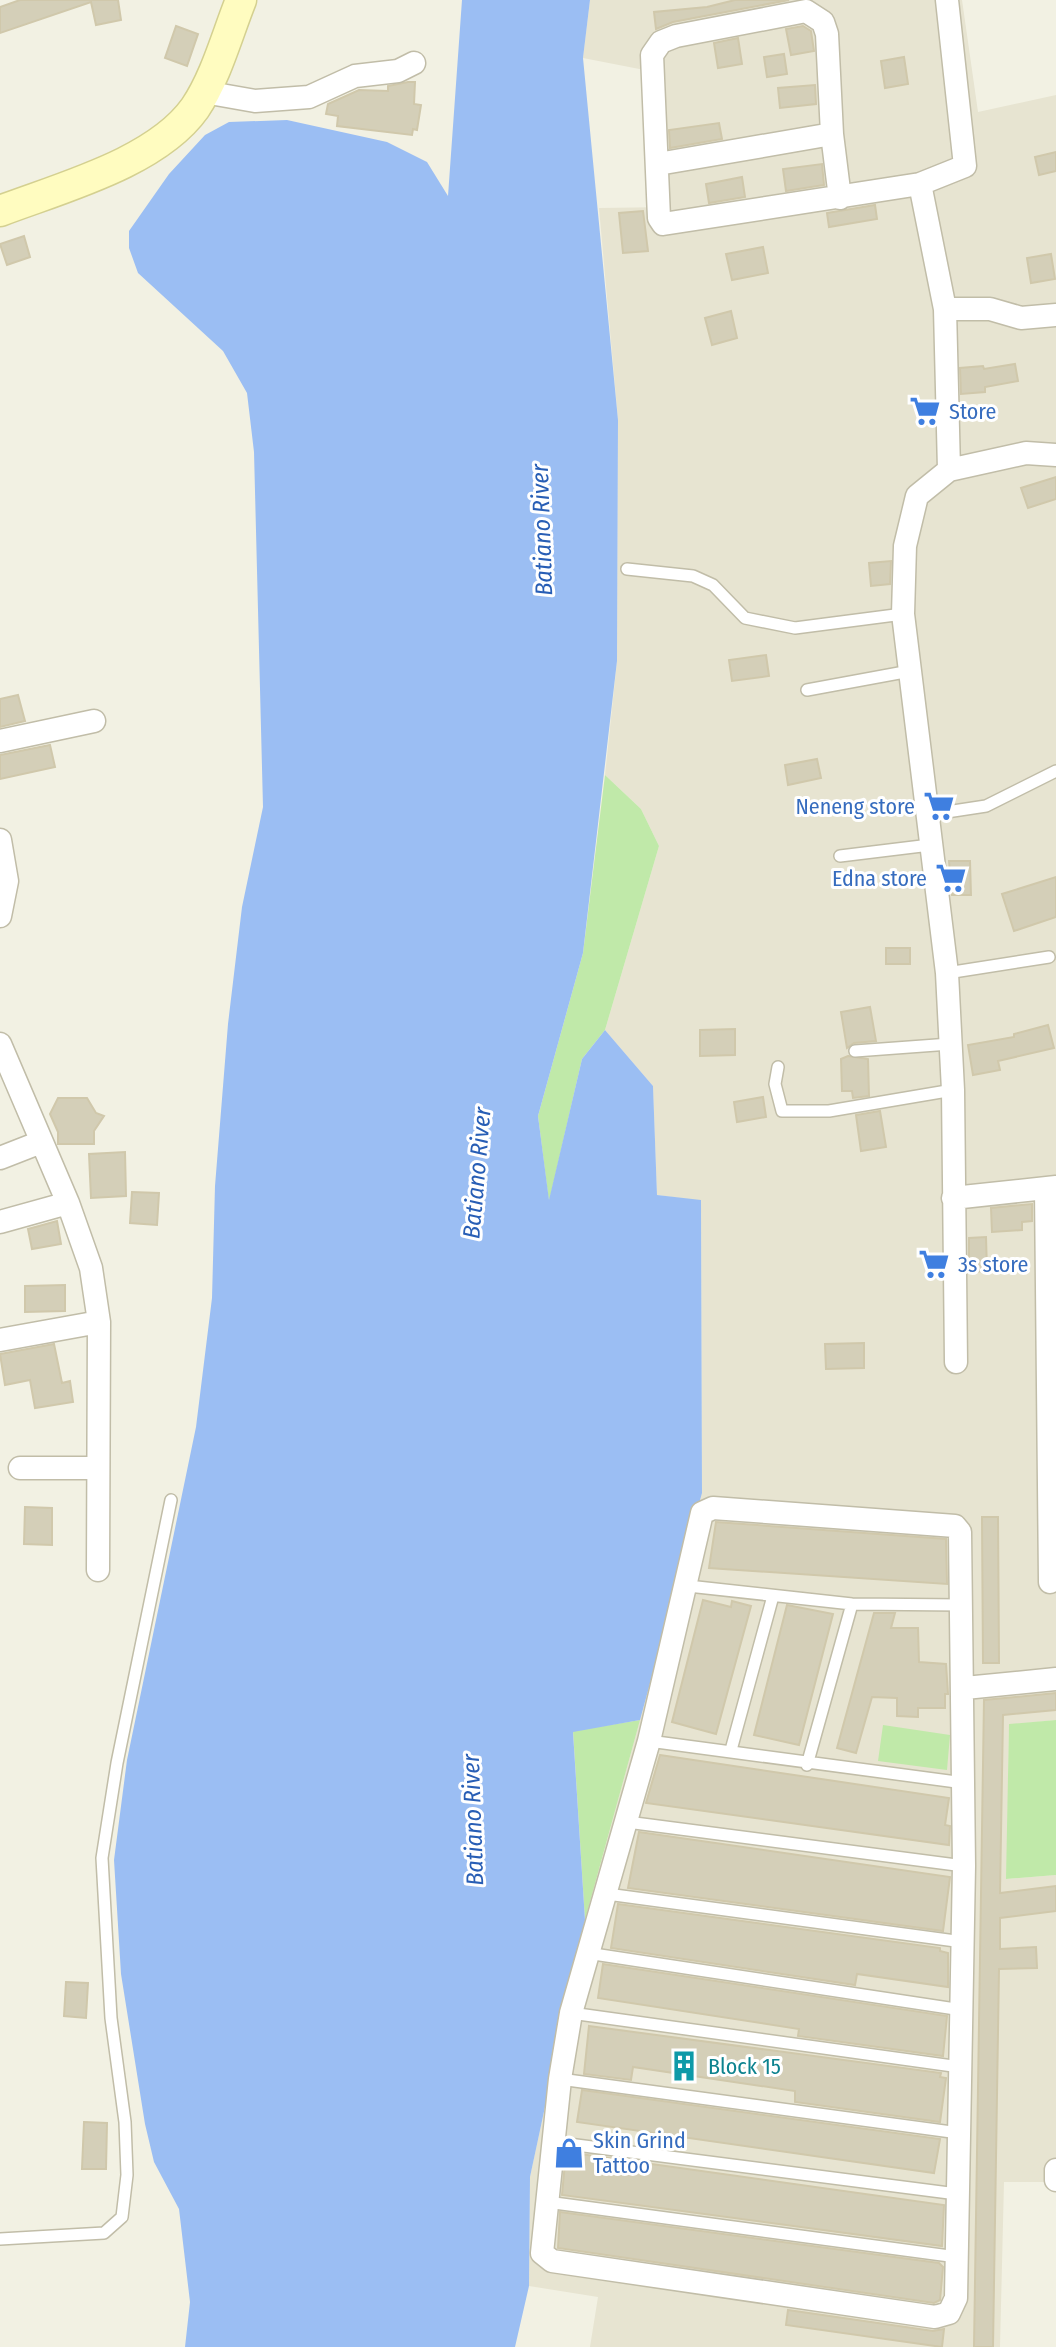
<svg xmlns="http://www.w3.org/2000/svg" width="1056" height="2347" font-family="'Fira Sans Condensed',sans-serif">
<rect width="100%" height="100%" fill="#f2f1e3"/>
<path fill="#e7e4d1" d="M 590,0 L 962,0 L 978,112 L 1056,95 L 1056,1720 L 1009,1725 L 1007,1879 L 1056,1875 L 1056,2182 L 1004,2182 L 1000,2347 L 590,2347 L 598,2297 L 529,2286 L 530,2177 L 585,1920 L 702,1493 L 701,1201 L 657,1195 L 653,1086 L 605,1030 L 659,846 L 641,809 L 605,775 L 617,661 L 618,420 L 599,208 L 670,207 L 665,74 L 583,58 Z"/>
<path fill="#c0e9a9" d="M 605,775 L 641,809 L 659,846 L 605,1030 L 582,1059 L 549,1202 L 538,1116 L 583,953 Z
M 640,1720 L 585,1920 L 573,1731 Z
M 1056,1720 L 1056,1875 L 1006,1879 L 1009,1724 Z
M 883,1725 L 950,1735 L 947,1770 L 878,1761 Z"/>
<path fill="#9bbef3" d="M 462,0 L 590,0 L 583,58 L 618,420 L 617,661 L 583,953 L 538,1116 L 549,1200 L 582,1059 L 605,1030 L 653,1086 L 657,1195 L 701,1200 L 702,1493 L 640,1720 L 573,1732 L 585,1920 L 530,2177 L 529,2286 L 515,2347 L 185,2347 L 190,2302 L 179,2209 L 154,2162 L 145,2124 L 121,1974 L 114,1860 L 127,1760 L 196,1427 L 212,1298 L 215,1186 L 228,1024 L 242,907 L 263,807 L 254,452 L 247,393 L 223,351 L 138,273 L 129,248 L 129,231 L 169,174 L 205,135 L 229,122 L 287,120 L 387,142 L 427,162 L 448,196 Z"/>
<path fill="#d4cfb8" stroke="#d0c8ab" stroke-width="2" d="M 20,0 L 118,0 L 121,20 L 96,25 L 91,2 L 0,33 L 0,7 Z
M 735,0 L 789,0 L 673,22 L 656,29 L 654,12 L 707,7 Z
M 176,26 L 198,34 L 187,66 L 165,58 Z
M 803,26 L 811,31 L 814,51 L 791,55 L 786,29 Z
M 738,38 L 742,64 L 718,68 L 714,43 Z
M 784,54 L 787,74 L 767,77 L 764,57 Z
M 904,57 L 908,84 L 885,88 L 881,61 Z
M 408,82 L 415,82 L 414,104 L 421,105 L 417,130 L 413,129 L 412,135 L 337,126 L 338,116 L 326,114 L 328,104 L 359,90 L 388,91 L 388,86 Z
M 815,85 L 816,104 L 780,108 L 778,88 Z
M 719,123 L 722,139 L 670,148 L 669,130 Z
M 1056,152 L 1056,171 L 1039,175 L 1035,157 Z
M 822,164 L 824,185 L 786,191 L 783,169 Z
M 742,177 L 745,197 L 709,203 L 706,184 Z
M 875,205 L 877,219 L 829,227 L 827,213 Z
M 643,211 L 648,251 L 623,253 L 619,213 Z
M 24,236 L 30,257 L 7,265 L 0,244 Z
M 763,247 L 768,273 L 732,280 L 726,254 Z
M 1051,254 L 1055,279 L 1031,283 L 1027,258 Z
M 731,311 L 737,338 L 712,345 L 705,318 Z
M 1015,364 L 1018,381 L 985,387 L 985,392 L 961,394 L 960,368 L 983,366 L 984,369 Z
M 1056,477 L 1056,499 L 1028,508 L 1021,488 Z
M 891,561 L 890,584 L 871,586 L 869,563 Z
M 766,655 L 769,676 L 732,681 L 729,660 Z
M 18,695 L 25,721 L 0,727 L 0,699 Z
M 50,745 L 55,767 L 0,779 L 0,755 Z
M 817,759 L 821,778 L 788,785 L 785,765 Z
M 949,861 L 970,861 L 971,895 L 952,895 Z
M 1056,877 L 1056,917 L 1014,931 L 1002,894 Z
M 886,948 L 910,948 L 910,964 L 886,964 Z
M 870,1007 L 876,1041 L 854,1043 L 847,1048 L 841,1012 Z
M 1048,1025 L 1054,1048 L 998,1061 L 1000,1070 L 973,1075 L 968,1045 L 1014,1037 L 1014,1034 Z
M 735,1029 L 735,1055 L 700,1056 L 700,1030 Z
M 848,1056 L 868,1059 L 869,1096 L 853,1098 L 852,1091 L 842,1091 L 841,1059 Z
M 763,1097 L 766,1117 L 737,1122 L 734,1102 Z
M 58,1098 L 87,1098 L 96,1113 L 104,1116 L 94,1131 L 94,1144 L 58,1144 L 58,1132 L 50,1114 Z
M 880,1111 L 886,1147 L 861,1151 L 856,1115 Z
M 125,1152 L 126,1196 L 91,1198 L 89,1154 Z
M 132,1192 L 159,1193 L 157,1225 L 130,1223 Z
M 1032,1204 L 1032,1221 L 1022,1222 L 1022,1230 L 992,1232 L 991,1208 Z
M 57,1221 L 61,1244 L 32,1249 L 28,1229 Z
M 986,1237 L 987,1271 L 969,1272 L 969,1238 Z
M 65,1285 L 65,1311 L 25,1312 L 25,1286 Z
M 864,1343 L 864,1368 L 826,1369 L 825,1344 Z
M 54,1344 L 62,1383 L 70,1381 L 73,1402 L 35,1408 L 30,1380 L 5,1385 L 0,1354 Z
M 25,1507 L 52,1508 L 52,1545 L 24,1544 Z
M 982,1517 L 998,1517 L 999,1663 L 983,1663 Z
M 716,1522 L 946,1539 L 947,1584 L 709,1568 Z
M 703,1600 L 731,1607 L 732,1601 L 751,1606 L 716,1734 L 672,1722 Z
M 787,1605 L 833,1614 L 799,1745 L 754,1735 Z
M 874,1613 L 895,1613 L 891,1628 L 918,1628 L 919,1662 L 946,1664 L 948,1694 L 945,1694 L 945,1708 L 918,1708 L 918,1717 L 897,1716 L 897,1698 L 872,1697 L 856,1753 L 837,1748 Z
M 1056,1693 L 1056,1710 L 1003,1715 L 1000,1893 L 1056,1886 L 1056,1911 L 1000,1918 L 1000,1949 L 1036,1947 L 1037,1968 L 999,1969 L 993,2347 L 974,2347 L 984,1700 Z
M 660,1755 L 949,1798 L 945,1825 L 950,1826 L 949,1845 L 646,1803 Z
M 639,1832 L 950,1877 L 943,1931 L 628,1888 Z
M 618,1904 L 940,1948 L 940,1951 L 948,1953 L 948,1987 L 857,1974 L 855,1985 L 611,1948 Z
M 603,1964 L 947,2016 L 943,2056 L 798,2036 L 799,2029 L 598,1998 Z
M 66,1982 L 88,1983 L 86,2018 L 64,2016 Z
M 589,2026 L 941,2073 L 940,2077 L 946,2078 L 940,2122 L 795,2102 L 795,2091 L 633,2067 L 631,2080 L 584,2074 Z
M 582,2090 L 940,2139 L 934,2173 L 577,2122 Z
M 84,2122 L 107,2123 L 106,2169 L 82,2169 Z
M 566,2152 L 944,2205 L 942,2246 L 562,2195 Z
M 560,2212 L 939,2263 L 943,2267 L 940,2300 L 934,2303 L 558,2248 Z
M 788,2310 L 933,2331 L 944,2329 L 942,2347 L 786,2325 Z"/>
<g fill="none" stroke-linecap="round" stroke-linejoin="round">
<g stroke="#c1bda8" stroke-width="14">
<path id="lane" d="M 627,569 L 693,576 L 713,585 L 745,618 L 795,628 L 903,614
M 807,690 L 910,671
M 927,815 L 986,806 L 1056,771
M 840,856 L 930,845
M 947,973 L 1049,957
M 855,1051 L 950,1044
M 778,1067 L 775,1084 L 782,1111 L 829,1111 L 953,1090
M 688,1586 L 852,1604 L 962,1605
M 649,1741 L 964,1783
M 731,1750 L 773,1596
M 807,1765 L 852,1604
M 627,1822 L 964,1866
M 607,1894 L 963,1942
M 587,1953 L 962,2010
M 571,2013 L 960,2067
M 560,2079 L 959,2133
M 553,2142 L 957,2194
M 547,2202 L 957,2257
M 0,2239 L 104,2233 L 122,2217 L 127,2175 L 125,2122 L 111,2018 L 102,1858 L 117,1763 L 171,1500"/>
</g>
<g stroke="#c1bda8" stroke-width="25">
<path id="street" d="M 947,0 L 965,166 L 920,184 L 945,309 L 949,470 L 917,496 L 905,546 L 903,614 L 947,973 L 953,1090 L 956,1362
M 204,92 L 255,101 L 309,97 L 355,76 L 398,71 L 414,63
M 658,164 L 832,134
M 840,198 L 832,134 L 827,34 L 823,22 L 806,11 L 676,36 L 661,42 L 652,55 L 659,218 L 663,224 L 920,184
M 945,309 L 990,309 L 1021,318 L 1056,315
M 949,470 L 1026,453 L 1056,455
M 0,741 L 94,721
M 0,840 L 7,881 L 0,916
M 0,1044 L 68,1203 L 0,1222
M 0,1158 L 41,1142
M 1046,1189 L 1050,1582
M 953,1198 L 1056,1187
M 68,1203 L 91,1268 L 99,1322 L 98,1570
M 0,1340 L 99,1322
M 20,1468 L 98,1468
M 713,1508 L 955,1526 L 960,1532 L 964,1866 L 956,2298 L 949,2313 L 935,2317 L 552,2261 L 542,2253 L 560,2079 L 571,2013 L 649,1741 L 702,1513 Z
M 965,1688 L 1056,1679
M 1056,2170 L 1056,2180"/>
</g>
<g stroke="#d4d090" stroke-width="33">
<path id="secondary" d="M 0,211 C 60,188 156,163 195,108 C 216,77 227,35 241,0"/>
</g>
<use href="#lane" stroke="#fff" stroke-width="11"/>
<use href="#street" stroke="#fff" stroke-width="22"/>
<use href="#secondary" stroke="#fffcc0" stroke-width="30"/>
</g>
<defs>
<g id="supermarket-bare" transform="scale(2.4)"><path d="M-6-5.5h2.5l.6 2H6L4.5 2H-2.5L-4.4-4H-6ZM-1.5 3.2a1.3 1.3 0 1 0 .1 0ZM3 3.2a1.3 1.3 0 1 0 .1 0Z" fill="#3f7fe0" stroke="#fff" stroke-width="2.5" paint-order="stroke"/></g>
<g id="building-bare" transform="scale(2.4)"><path d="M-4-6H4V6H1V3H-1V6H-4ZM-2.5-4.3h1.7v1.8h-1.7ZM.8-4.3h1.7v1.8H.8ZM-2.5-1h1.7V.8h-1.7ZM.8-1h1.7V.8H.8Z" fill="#0f9aa8" stroke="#fff" stroke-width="2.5" paint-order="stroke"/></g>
<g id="shop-bare" transform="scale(2.4)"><path d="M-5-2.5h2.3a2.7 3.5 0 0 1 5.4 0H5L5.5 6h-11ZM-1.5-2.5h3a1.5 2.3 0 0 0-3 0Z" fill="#3f7fe0" stroke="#fff" stroke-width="2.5" paint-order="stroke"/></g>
</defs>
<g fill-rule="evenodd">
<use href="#supermarket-bare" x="925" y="411"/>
<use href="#supermarket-bare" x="939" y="806"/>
<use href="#supermarket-bare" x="951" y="878"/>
<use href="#supermarket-bare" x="934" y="1264"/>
<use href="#building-bare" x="684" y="2066"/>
<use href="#shop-bare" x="569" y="2153"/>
</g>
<g text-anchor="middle" stroke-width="6" stroke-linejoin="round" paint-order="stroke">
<g font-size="22" fill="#366cbe" stroke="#fff" text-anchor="start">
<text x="949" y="419">Store</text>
<text x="915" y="814" text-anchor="end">Neneng store</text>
<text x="927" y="886" text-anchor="end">Edna store</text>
<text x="958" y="1272">3s store</text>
<text x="593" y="2148">Skin Grind<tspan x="593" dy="25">Tattoo</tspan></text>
</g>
<g font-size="22" fill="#0d838f" stroke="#fff" text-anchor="start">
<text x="708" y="2074">Block 15</text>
</g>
<g font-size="24" font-style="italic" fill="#285eb5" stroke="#fff">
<text transform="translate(542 530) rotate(-92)" y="8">Batiano River</text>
<text transform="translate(477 1173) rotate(-85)" y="8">Batiano River</text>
<text transform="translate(473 1820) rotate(-92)" y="8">Batiano River</text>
</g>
</g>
</svg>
